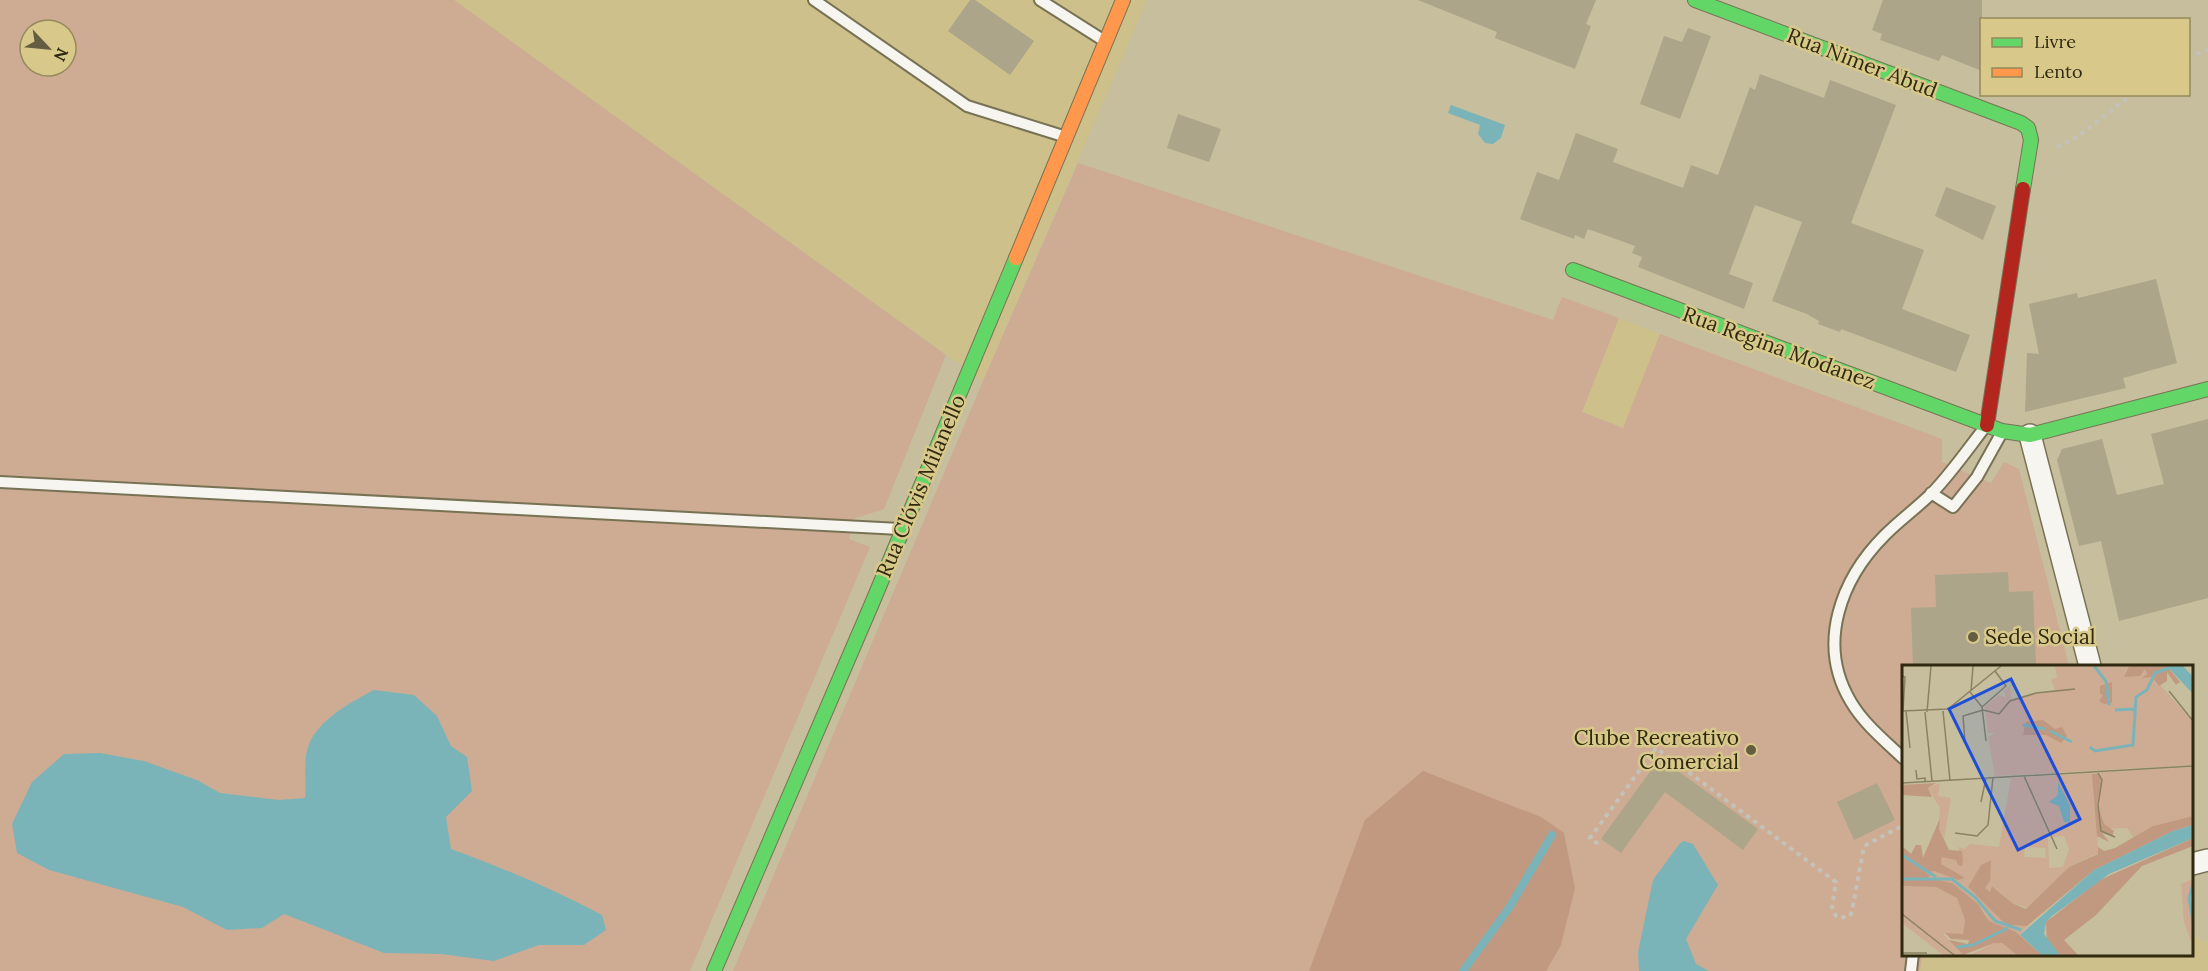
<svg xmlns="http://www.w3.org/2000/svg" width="2208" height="971" font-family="Lora,serif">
<rect width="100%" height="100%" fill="#c6be9c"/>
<path fill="#cdc08a" d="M 454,0 L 1147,0 L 983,381 Z
M 1619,318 L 1660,334 L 1624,428 L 1582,412 Z
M 2192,936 L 2208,943 L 2208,971 L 1920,971 L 1922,955 L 2192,954 Z"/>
<path fill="#ceab93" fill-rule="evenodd" d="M 0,0 L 454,0 L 946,355 L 884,509 L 853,519 L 849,539 L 870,547 L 690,971 L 0,971 ZM 30,30 L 66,30 L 66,66 L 30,66 Z
M 1078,163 L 1553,320 L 1562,297 L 1619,318 L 1582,412 L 1623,428 L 1660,334 L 1942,439 L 1942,462 L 1991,483 L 2004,462 L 2019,469 L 2069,666 L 1904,666 L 1904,954 L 1922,955 L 1920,971 L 733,971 L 983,381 Z"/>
<path fill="#c19980" d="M 1423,771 L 1541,817 L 1564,833 L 1575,888 L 1561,945 L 1546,971 L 1309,971 L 1365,820 Z"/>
<path fill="#7bb4b8" d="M 1451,105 L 1505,125 L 1501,138 L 1493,144 L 1485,143 L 1478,134 L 1480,125 L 1448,113 Z
M 374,690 L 414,695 L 437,716 L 451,746 L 467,757 L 472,791 L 446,817 L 451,849 C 503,868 553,889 602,915 L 606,930 L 584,945 L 539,945 L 494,961 L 441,954 L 384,953 L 284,914 L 262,928 L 227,930 L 183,907 L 49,870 L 17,853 L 12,824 L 32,782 L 64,754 L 100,753 L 144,761 L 197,780 L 220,793 L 279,800 L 305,798 C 307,782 303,762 308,747 C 317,720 351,702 374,690 Z
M 1684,841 L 1693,844 L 1718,885 L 1686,939 L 1696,964 L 1709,971 L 1639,971 L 1638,952 L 1653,880 L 1680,843 Z"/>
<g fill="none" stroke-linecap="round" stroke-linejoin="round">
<path stroke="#7bb4b8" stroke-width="8" d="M 1463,971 L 1509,908 L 1552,835"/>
</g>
<path fill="#aca589" d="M 970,0 L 975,0 L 1034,41 L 1010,75 L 948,31 Z
M 1418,0 L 1596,0 L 1586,24 L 1591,26 L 1575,69 L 1495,38 L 1497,32 Z
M 1883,0 L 1982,0 L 1982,71 L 1942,55 L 1939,61 L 1880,40 L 1882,34 L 1872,30 Z
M 1688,28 L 1711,36 L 1680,119 L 1640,104 L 1664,36 L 1682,42 Z
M 1760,74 L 1824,98 L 1830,80 L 1896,105 L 1851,223 L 1924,250 L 1902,309 L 1970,335 L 1956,372 L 1841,329 L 1840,332 L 1818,324 L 1819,321 L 1807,314 L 1772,301 L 1802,222 L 1755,205 L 1729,274 L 1753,283 L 1744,309 L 1638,267 L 1642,257 L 1632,253 L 1635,246 L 1588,229 L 1584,239 L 1575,235 L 1574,239 L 1520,219 L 1537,172 L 1559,180 L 1576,133 L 1618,149 L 1613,162 L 1683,188 L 1691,165 L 1718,175 L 1750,87 L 1755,90 Z
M 1178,114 L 1221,129 L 1209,162 L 1167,148 Z
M 1946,187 L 1996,206 L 1983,240 L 1935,216 Z
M 2156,279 L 2177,363 L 2123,378 L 2126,388 L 2025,412 L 2027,353 L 2039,354 L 2029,304 L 2077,293 L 2078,298 Z
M 2208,419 L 2208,598 L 2119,621 L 2101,541 L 2079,546 L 2057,460 L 2062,449 L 2102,439 L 2117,495 L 2164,484 L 2151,434 Z
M 2008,572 L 2009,592 L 2033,591 L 2036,666 L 1913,666 L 1911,608 L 1936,607 L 1935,575 Z
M 1660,758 L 1758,829 L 1743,850 L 1665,792 L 1621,853 L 1601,839 Z
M 1877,783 L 1895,820 L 1854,840 L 1837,802 Z"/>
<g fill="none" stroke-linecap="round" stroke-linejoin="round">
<g stroke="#787255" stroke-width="14">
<path id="lane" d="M 814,0 L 967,106 L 1063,136
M 1040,0 L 1103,40
M 0,482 L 900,529
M 1931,493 L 1953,507 L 1977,477 L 2001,434
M 1904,759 C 1885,741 1864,724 1851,702 C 1816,644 1841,579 1885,535 C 1900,520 1918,507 1933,492 C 1952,472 1968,449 1985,427
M 1911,971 L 1913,954"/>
</g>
<g stroke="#787255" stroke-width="24">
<path id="street" d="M 2030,435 L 2090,666
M 2192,864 L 2208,860"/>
</g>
<g stroke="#787255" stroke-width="16">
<path id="fast" d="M 1695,0 L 2021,123 L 2028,128 L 2031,140 L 2023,189
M 1573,270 L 2002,431 L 2030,435 L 2208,389
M 714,971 L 873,601 L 1016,258"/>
</g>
<g stroke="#787255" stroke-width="16">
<path id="slow" d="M 1016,258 L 1123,0"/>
</g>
<g stroke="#787255" stroke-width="16">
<path id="jam" d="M 1987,425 L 2023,189"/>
</g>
<path stroke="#c4c2b8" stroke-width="4" stroke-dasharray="4.5 4.5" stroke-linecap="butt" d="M 2188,57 L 2208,50
M 2057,147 L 2077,137 L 2133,94
M 1598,844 L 1590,838 L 1656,748 L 1836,882 L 1832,907 L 1836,916 L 1840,918 L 1850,916 L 1852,911 L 1864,846 L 1904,825"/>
<use href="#lane" stroke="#f6f5f0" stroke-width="10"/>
<use href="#street" stroke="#f6f5f0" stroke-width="21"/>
<use href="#fast" stroke="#63d668" stroke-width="14"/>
<use href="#slow" stroke="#ff974d" stroke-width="14"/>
<use href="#jam" stroke="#b3261e" stroke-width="14"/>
</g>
<g fill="#645d41" stroke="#d8c98b" stroke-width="2">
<circle cx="1973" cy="637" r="6"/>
<circle cx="1751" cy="750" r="6"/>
</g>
<g text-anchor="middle" stroke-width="5" stroke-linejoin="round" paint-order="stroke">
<g font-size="21" fill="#2f2910" stroke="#d8c98b">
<text transform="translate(1862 63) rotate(21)" y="7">Rua Nimer Abud</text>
<text transform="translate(1779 348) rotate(20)" y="7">Rua Regina Modanez</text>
<text transform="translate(921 486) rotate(-67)" y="7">Rua Clóvis Milanello</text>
</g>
<g font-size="21" fill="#2f2910" stroke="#d8c98b" text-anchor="start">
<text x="1985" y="644">Sede Social</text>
<text x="1739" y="745" text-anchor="end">Clube Recreativo<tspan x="1739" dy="24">Comercial</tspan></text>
</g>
</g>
<g transform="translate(1902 665)">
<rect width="291" height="291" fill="#c6be9c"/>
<path d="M 153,1 L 227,1 L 223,7 L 238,8 L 243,3 L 291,57 L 291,100 L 93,111 L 86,72 L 93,68 L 86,68 L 83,41 L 97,30 L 104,33 L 102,26 L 108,21 L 109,34 L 153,25 L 149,14 L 155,13 ZM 291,102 L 291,151 L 251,161 L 232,173 L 225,163 L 195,164 L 196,188 L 167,202 L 127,243 L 110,238 L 91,221 L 89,227 L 82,223 L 88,216 L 88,195 L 79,200 L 66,222 L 104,260 L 125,261 L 118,270 L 87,256 L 82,246 L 50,218 L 25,214 L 21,208 L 32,206 L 56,215 L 39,199 L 39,192 L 58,189 L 56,182 L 63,184 L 68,179 L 97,182 L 109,113 ZM 162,171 L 167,184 L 161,202 L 147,203 L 146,172 ZM 123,182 L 143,183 L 144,193 L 122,192 ZM 38,118 L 36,131 L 49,133 L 42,173 L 37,164 L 38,143 L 26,123 ZM 291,214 L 291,282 L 282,257 L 279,219 ZM 0,221 L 34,222 L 55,233 L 63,255 L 61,269 L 41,269 L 61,290 L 41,290 L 0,258 ZM 92,278 L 100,278 L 115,290 L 69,290 Z" fill="#ceab93" fill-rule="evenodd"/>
<path d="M 227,1 L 265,1 L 278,17 L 274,20 L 265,7 L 265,16 L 257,21 L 250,12 L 240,13 L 245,9 L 243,4 L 238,11 L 222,12 ZM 210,17 L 210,38 L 202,39 L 197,36 L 201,30 L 198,29 L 198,21 ZM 141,55 L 153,64 L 160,62 L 165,71 L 159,78 L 144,70 L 121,70 L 124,57 ZM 190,109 L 197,109 L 200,117 L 195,138 L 202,159 L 212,166 L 210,171 L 200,168 L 207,177 L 195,171 ZM 34,118 L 26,123 L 30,132 L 0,130 L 0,120 ZM 291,151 L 291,160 L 271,166 L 192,205 L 125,261 L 104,260 L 66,222 L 79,200 L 89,195 L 88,216 L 83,223 L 88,227 L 90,221 L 110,238 L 124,244 L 167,202 L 196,189 L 196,182 L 202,186 L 213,183 L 251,161 ZM 38,153 L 37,164 L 47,185 L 60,186 L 61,196 L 60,201 L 56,200 L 54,195 L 40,192 L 39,199 L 63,213 L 56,215 L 32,206 L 23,208 L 28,210 L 26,213 L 50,218 L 76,239 L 87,256 L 114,267 L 140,290 L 115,290 L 100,278 L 92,278 L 61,290 L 47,275 L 66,279 L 67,275 L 49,274 L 43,268 L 61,269 L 63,255 L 55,233 L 34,222 L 0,221 L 0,181 L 9,189 L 14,180 L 19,180 L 21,193 ZM 291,173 L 291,181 L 240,201 L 194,250 L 162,275 L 176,290 L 158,290 L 145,276 L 144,257 L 198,215 Z" fill="#c19980"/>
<path d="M 265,1 L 281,1 L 291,12 L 291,29 ZM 156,117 L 168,141 L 168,158 L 162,157 L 157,141 L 147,137 L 156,130 ZM 291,160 L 291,173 L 207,209 L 150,251 L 144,257 L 142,269 L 158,290 L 140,290 L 118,270 L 192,205 L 271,166 Z" fill="#7bb4b8"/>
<path fill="none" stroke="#7bb4b8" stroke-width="3" d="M 192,1 L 204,16 L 207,40M 213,45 L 232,44M 121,60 L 143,64M 148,66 L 170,77M 188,82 L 193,86 L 231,80 L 234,32 L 245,25 L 253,8 L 273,1M 0,190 L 34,212M 0,214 L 50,214 L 74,233 L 93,256 L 119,265M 291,219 L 287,233 L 291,256M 55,282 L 71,280 L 106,263"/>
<path fill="none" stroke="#8a8264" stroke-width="1.5" d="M 0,11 L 3,12 L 1,46M 69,26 L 71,1M 267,26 L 291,56M 68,27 L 80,42 L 84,76M 80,42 L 104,21 L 93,6M 81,45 L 97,49 L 108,36 L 134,28 L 173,24M 0,46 L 46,44 L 99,1M 4,46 L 8,83M 41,46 L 48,115M 23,47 L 30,116M 25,47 L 29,1M 63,77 L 61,51 L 81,45M 14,105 L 15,114 L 23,113 L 23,117M 196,108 L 200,115 L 196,140 L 199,166 L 213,172M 122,111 L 155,184M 0,118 L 291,101M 79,137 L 84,113M 53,168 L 75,171 L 86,160 L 91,112M 0,249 L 52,290M 0,288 L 25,288"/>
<path fill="#1d4ed8" fill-opacity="0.15" stroke="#1d4ed8" stroke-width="3" d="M 109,14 L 178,154 L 116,185 L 47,44 Z"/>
<rect width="291" height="291" fill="none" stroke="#2f2910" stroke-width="3"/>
</g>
<rect x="1980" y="18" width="210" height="78" fill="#d8c98b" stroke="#94895a" stroke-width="1.5"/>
<rect x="1992" y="38" width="30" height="9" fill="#63d668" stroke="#94895a" stroke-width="1.5"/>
<text x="2034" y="48" font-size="18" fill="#2f2910">Livre</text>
<rect x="1992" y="68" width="30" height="9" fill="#ff974d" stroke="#94895a" stroke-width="1.5"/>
<text x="2034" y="78" font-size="18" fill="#2f2910">Lento</text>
<g transform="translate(48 48) rotate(116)"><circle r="28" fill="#d8c98b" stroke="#94895a" stroke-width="1.5"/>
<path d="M0-4.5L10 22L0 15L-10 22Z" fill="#645d41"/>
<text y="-9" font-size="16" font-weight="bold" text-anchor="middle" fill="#2f2910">N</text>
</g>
</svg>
